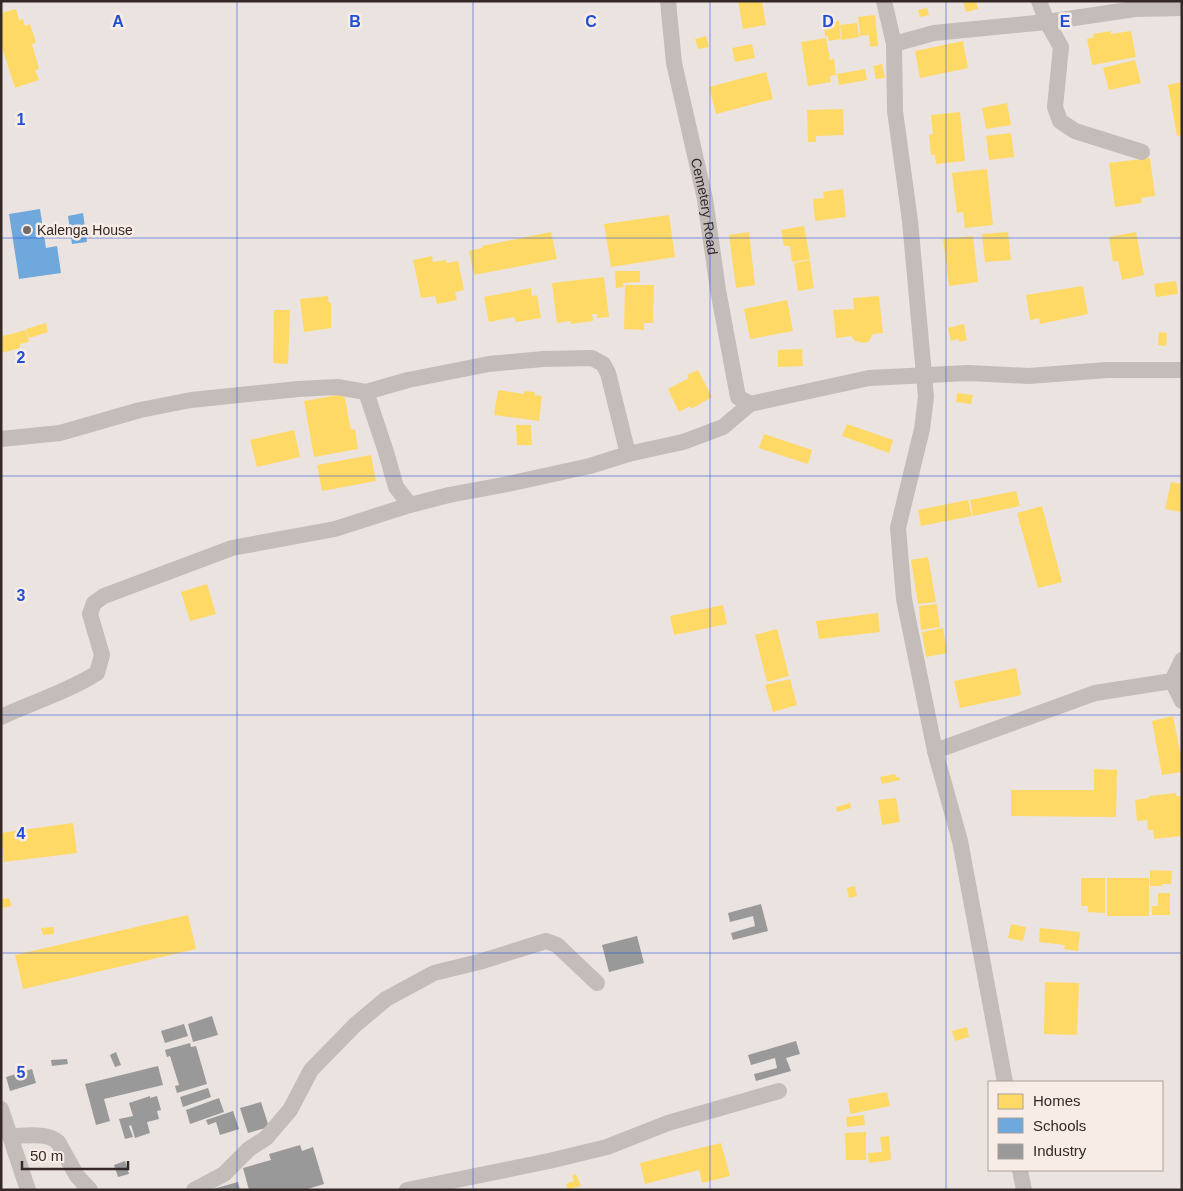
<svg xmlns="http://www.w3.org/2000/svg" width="1183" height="1191" font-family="Arial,sans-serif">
<rect width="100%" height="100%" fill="#ebe3df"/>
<path fill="#ffd966" d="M 738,1 L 762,1 L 766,25 L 743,29 Z
M 963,1 L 976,1 L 978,9 L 966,12 Z
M 927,8 L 929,15 L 920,17 L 918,10 Z
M 16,9 L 19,20 L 23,19 L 25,26 L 30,24 L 36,43 L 32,44 L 39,69 L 35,70 L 39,80 L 15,88 L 1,44 L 1,13 Z
M 875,15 L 878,46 L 870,47 L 869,35 L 860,36 L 858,17 Z
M 839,21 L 841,39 L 828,41 L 828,36 L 825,37 L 824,23 Z
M 857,23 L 859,37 L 842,40 L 840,25 Z
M 1111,31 L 1111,34 L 1131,31 L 1136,57 L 1092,65 L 1087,39 L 1094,37 L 1093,34 Z
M 706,36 L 709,47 L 698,49 L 695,39 Z
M 826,38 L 830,60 L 834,59 L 836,75 L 830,76 L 831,82 L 808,86 L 801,42 Z
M 963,41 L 968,68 L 920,78 L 915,51 Z
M 752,44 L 755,58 L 735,62 L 732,48 Z
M 1135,60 L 1141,83 L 1109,90 L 1103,68 Z
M 882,64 L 885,78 L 876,79 L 873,66 Z
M 865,69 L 867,80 L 839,85 L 837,74 Z
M 766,72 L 773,99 L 716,114 L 709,87 Z
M 1182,82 L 1182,135 L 1177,136 L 1168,85 Z
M 1007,103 L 1011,125 L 986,129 L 982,108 Z
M 843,109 L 844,135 L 816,136 L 816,142 L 808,142 L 807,110 Z
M 960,112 L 965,161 L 936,164 L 935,155 L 931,155 L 929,135 L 933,134 L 931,115 Z
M 1011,133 L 1014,157 L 989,160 L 986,136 Z
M 1150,158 L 1155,196 L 1141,198 L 1142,203 L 1115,207 L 1109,163 Z
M 987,169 L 993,225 L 965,228 L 963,212 L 957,213 L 952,173 Z
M 843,189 L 846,217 L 815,221 L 813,199 L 824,198 L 823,192 Z
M 669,215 L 675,257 L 611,267 L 604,224 Z
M 804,226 L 810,259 L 792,262 L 790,246 L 784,246 L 781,230 Z
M 551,232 L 557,259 L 474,275 L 469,251 L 482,248 L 482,246 Z
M 749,232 L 755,285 L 736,288 L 729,235 Z
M 1008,232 L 1011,260 L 985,262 L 982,234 Z
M 1136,232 L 1144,275 L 1122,280 L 1118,261 L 1113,262 L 1109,237 Z
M 973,236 L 978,282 L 949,286 L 943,239 Z
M 432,256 L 433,262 L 446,260 L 447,263 L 458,261 L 464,290 L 455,292 L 457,300 L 437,304 L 435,296 L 421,298 L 413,260 Z
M 810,260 L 814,288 L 798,291 L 794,263 Z
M 615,271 L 640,271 L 640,282 L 623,283 L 624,287 L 616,288 Z
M 604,277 L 609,317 L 597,318 L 597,314 L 592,314 L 593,321 L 571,324 L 571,321 L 557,323 L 552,283 Z
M 1176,281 L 1178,294 L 1156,297 L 1154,284 Z
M 625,285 L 654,285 L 653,323 L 644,323 L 644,330 L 624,329 Z
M 1083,286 L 1088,314 L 1040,324 L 1039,318 L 1030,320 L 1026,295 Z
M 531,288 L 532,296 L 537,295 L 541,318 L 516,322 L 514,317 L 489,322 L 484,297 Z
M 328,296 L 329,303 L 331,303 L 331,328 L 304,332 L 300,299 Z
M 879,296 L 883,333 L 873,334 L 869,341 L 864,343 L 855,341 L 851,336 L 836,338 L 833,310 L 854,309 L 853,298 Z
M 787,300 L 793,331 L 750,339 L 744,309 Z
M 274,310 L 290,310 L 288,364 L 273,363 Z
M 46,323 L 48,332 L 29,338 L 26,329 Z
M 964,324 L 967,340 L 959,342 L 959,339 L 951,341 L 948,328 Z
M 1,330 L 3,336 L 26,330 L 29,342 L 20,344 L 20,348 L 1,353 Z
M 1159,332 L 1167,333 L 1166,346 L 1158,345 Z
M 802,349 L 803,366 L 778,367 L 778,350 Z
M 698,370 L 712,397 L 691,409 L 690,406 L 679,412 L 668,389 L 689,378 L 687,375 Z
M 498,390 L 524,394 L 524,391 L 535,392 L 534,395 L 542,396 L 539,421 L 494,415 Z
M 957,393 L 973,395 L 971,404 L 956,402 Z
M 344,394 L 351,430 L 355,429 L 358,449 L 314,457 L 304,401 Z
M 847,424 L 893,440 L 889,453 L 842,436 Z
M 516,425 L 531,425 L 532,445 L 517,445 Z
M 294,430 L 300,457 L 257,467 L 250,440 Z
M 764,434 L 812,450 L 808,464 L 759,448 Z
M 371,455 L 376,481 L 322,491 L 317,465 Z
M 1171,482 L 1182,484 L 1182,512 L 1165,509 Z
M 1016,491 L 1020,506 L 973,516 L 970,500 Z
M 968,500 L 972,516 L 921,526 L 918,510 Z
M 1042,506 L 1062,582 L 1038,588 L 1017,513 Z
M 928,557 L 936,602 L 918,604 L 911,560 Z
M 207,584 L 216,614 L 190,621 L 181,592 Z
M 937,604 L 940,627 L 921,630 L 919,606 Z
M 723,605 L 727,624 L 674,635 L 670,616 Z
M 878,613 L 880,632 L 819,639 L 816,621 Z
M 943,628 L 947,653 L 926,657 L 922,632 Z
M 777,629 L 789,676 L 767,682 L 755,635 Z
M 1016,668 L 1021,695 L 960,708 L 954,681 Z
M 790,679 L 797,705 L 773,712 L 765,685 Z
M 1173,716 L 1182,762 L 1182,772 L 1162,775 L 1152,721 Z
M 1094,769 L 1117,770 L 1116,817 L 1011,816 L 1011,790 L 1094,790 Z
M 895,774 L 896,777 L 899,777 L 900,780 L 882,784 L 880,777 Z
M 1176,793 L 1176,796 L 1182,796 L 1182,836 L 1154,839 L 1153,830 L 1148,830 L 1147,820 L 1137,821 L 1135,800 L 1149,798 L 1149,796 Z
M 896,798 L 900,822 L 882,825 L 878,800 Z
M 850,803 L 851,808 L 837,812 L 836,807 Z
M 73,823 L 77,853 L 4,862 L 1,833 Z
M 1150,870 L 1172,871 L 1171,884 L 1162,884 L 1162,886 L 1150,886 Z
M 1081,878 L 1105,878 L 1105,913 L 1088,912 L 1088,906 L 1081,906 Z
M 1107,878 L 1149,878 L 1149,916 L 1107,916 Z
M 855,886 L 857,896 L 849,898 L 847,888 Z
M 1158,893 L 1170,893 L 1170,915 L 1152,915 L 1152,906 L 1158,906 Z
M 9,898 L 12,906 L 2,908 L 1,899 Z
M 188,915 L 196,949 L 23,989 L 15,955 Z
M 1011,924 L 1026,927 L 1023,941 L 1008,938 Z
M 54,927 L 54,934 L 43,935 L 41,928 Z
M 1040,928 L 1080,932 L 1078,951 L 1064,949 L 1065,945 L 1039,942 Z
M 1045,982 L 1079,983 L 1077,1035 L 1044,1034 Z
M 967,1027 L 969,1037 L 955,1041 L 952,1031 Z
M 887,1092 L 890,1106 L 850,1114 L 848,1099 Z
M 864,1115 L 865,1125 L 847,1127 L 846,1117 Z
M 866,1132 L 866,1160 L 846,1160 L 845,1133 Z
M 889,1136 L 891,1160 L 869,1163 L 868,1153 L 882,1152 L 880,1137 Z
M 721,1143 L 730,1176 L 702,1183 L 699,1170 L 645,1184 L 640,1163 Z
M 576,1174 L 581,1186 L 568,1190 L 566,1184 L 574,1181 L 572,1176 Z"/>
<path fill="#6fa8dc" d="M 40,209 L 46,248 L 57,246 L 61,273 L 19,279 L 9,214 Z
M 83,213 L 87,242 L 72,244 L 68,216 Z"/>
<path fill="#999" d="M 761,904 L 768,931 L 733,940 L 731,933 L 755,926 L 753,916 L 730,922 L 728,913 Z
M 637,936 L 644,963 L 609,972 L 602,945 Z
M 212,1016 L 218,1035 L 193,1042 L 188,1024 Z
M 184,1024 L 188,1036 L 165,1043 L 161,1031 Z
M 796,1041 L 800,1054 L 786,1058 L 791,1071 L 756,1081 L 754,1074 L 777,1068 L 775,1058 L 751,1065 L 748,1055 Z
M 190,1043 L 191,1047 L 196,1046 L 207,1084 L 177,1093 L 175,1086 L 179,1085 L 170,1056 L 167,1057 L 165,1050 Z
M 116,1052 L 121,1065 L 115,1067 L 110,1055 Z
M 67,1059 L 68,1064 L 52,1066 L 51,1060 Z
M 158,1066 L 163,1085 L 104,1099 L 110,1121 L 96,1125 L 85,1084 Z
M 32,1069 L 36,1083 L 10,1091 L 6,1077 Z
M 208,1088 L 211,1097 L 183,1107 L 180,1097 Z
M 150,1096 L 150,1098 L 157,1096 L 161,1110 L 157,1111 L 159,1119 L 147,1122 L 150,1133 L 135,1138 L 131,1125 L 129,1126 L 133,1137 L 125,1139 L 119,1119 L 133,1116 L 129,1103 Z
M 219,1098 L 224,1112 L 190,1124 L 186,1110 Z
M 261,1102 L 269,1127 L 248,1133 L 240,1108 Z
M 233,1111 L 239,1129 L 220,1135 L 216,1122 L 208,1125 L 206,1120 Z
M 300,1145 L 302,1151 L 313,1147 L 324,1184 L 304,1190 L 249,1190 L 243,1168 L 271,1160 L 269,1154 Z
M 125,1161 L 129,1174 L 118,1177 L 114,1165 Z
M 238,1182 L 240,1190 L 214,1190 L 213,1189 Z"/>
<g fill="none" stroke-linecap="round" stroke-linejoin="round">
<g stroke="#c4bcb9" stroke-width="16">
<path id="s1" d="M 668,1 L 674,63 L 705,199 L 718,290 L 738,397 L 750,404"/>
<path d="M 884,1 L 894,44"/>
<path d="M 1039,1 L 1047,22 L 1061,47 L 1055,107 L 1060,121 L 1075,131 L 1142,152"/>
<path d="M 366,392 L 386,452 L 396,487 L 410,505 L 449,495 L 508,484 L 590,466 L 628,454 L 683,442 L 723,427 L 750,404 L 869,378 L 968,373 L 1029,376 L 1107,370 L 1182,370"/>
<path d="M 1,439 L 60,433 L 140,410 L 191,400 L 298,389 L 337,387 L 366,392 L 408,380 L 489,364 L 543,359 L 592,358 L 603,364 L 608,373 L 628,454"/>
<path d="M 1172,681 L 1182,701"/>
<path d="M 1,717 C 33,702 67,692 97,673 L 102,655 L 90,614 L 94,603 L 104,596 L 232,548 L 335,529 L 410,505"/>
<path d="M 935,751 L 1095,693 L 1172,681 L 1182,660"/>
<path d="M 1005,1082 L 960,841 L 935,751 L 904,599 L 898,528 L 922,429 L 926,397 L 910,221 L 895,111 L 894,44 L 934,33 L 1047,22 L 1135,9 L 1182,8"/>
<path d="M 1,1109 L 28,1190"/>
<path d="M 10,1136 C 25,1136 47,1132 58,1142 L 77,1176 L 90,1190"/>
<path d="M 1020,1170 L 1024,1190"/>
<path d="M 194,1190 L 224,1174 L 249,1149 L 266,1138 L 290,1110 L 311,1070 L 355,1025 L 386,999 L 434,973 L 479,962 L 546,941 L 557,945 L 597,983"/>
<path d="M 407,1190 L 549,1161 L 607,1147 L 668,1123 L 779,1091"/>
</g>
</g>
<path fill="none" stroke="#1d4ed8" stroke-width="1" stroke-opacity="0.55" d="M 237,1 L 237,1190M 473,1 L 473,1190M 710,1 L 710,1190M 946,1 L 946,1190M 1,238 L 1182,238M 1,476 L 1182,476M 1,715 L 1182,715M 1,953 L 1182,953"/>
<circle fill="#746a67" stroke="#f8ede6" stroke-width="2" cx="27" cy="230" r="5"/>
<g text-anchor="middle" stroke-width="5" stroke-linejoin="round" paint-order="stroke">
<g font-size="14" fill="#342927" stroke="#f8ede6">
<text dy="5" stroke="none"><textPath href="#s1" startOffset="209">Cemetery Road</textPath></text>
</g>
<g font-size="14" fill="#342927" stroke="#f8ede6" text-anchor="start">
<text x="37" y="235">Kalenga House</text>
</g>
</g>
<g font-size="16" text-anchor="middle" font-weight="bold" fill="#1d4ed8" stroke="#f8ede6" stroke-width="5" stroke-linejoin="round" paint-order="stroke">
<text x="118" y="27">A</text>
<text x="355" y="27">B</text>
<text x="591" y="27">C</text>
<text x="828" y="27">D</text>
<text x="1065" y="27">E</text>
<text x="21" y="125">1</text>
<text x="21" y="363">2</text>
<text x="21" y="601">3</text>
<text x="21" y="839">4</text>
<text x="21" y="1078">5</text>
</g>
<rect width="1183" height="1191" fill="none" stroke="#342927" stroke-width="5"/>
<rect x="988" y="1081" width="175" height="90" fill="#f8ede6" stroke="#aa9f9a"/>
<rect x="998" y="1094" width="25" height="15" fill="#ffd966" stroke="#aa9f9a"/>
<text x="1033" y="1106" font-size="15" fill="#342927">Homes</text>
<rect x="998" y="1118" width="25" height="15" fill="#6fa8dc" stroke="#aa9f9a"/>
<text x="1033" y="1131" font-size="15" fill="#342927">Schools</text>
<rect x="998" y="1144" width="25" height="15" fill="#999999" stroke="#aa9f9a"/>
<text x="1033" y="1156" font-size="15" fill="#342927">Industry</text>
<path d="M22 1161v8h106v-8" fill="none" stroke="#342927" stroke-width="2.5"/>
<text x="30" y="1161" font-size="15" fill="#342927" stroke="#f8ede6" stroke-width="4" paint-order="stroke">50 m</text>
</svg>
